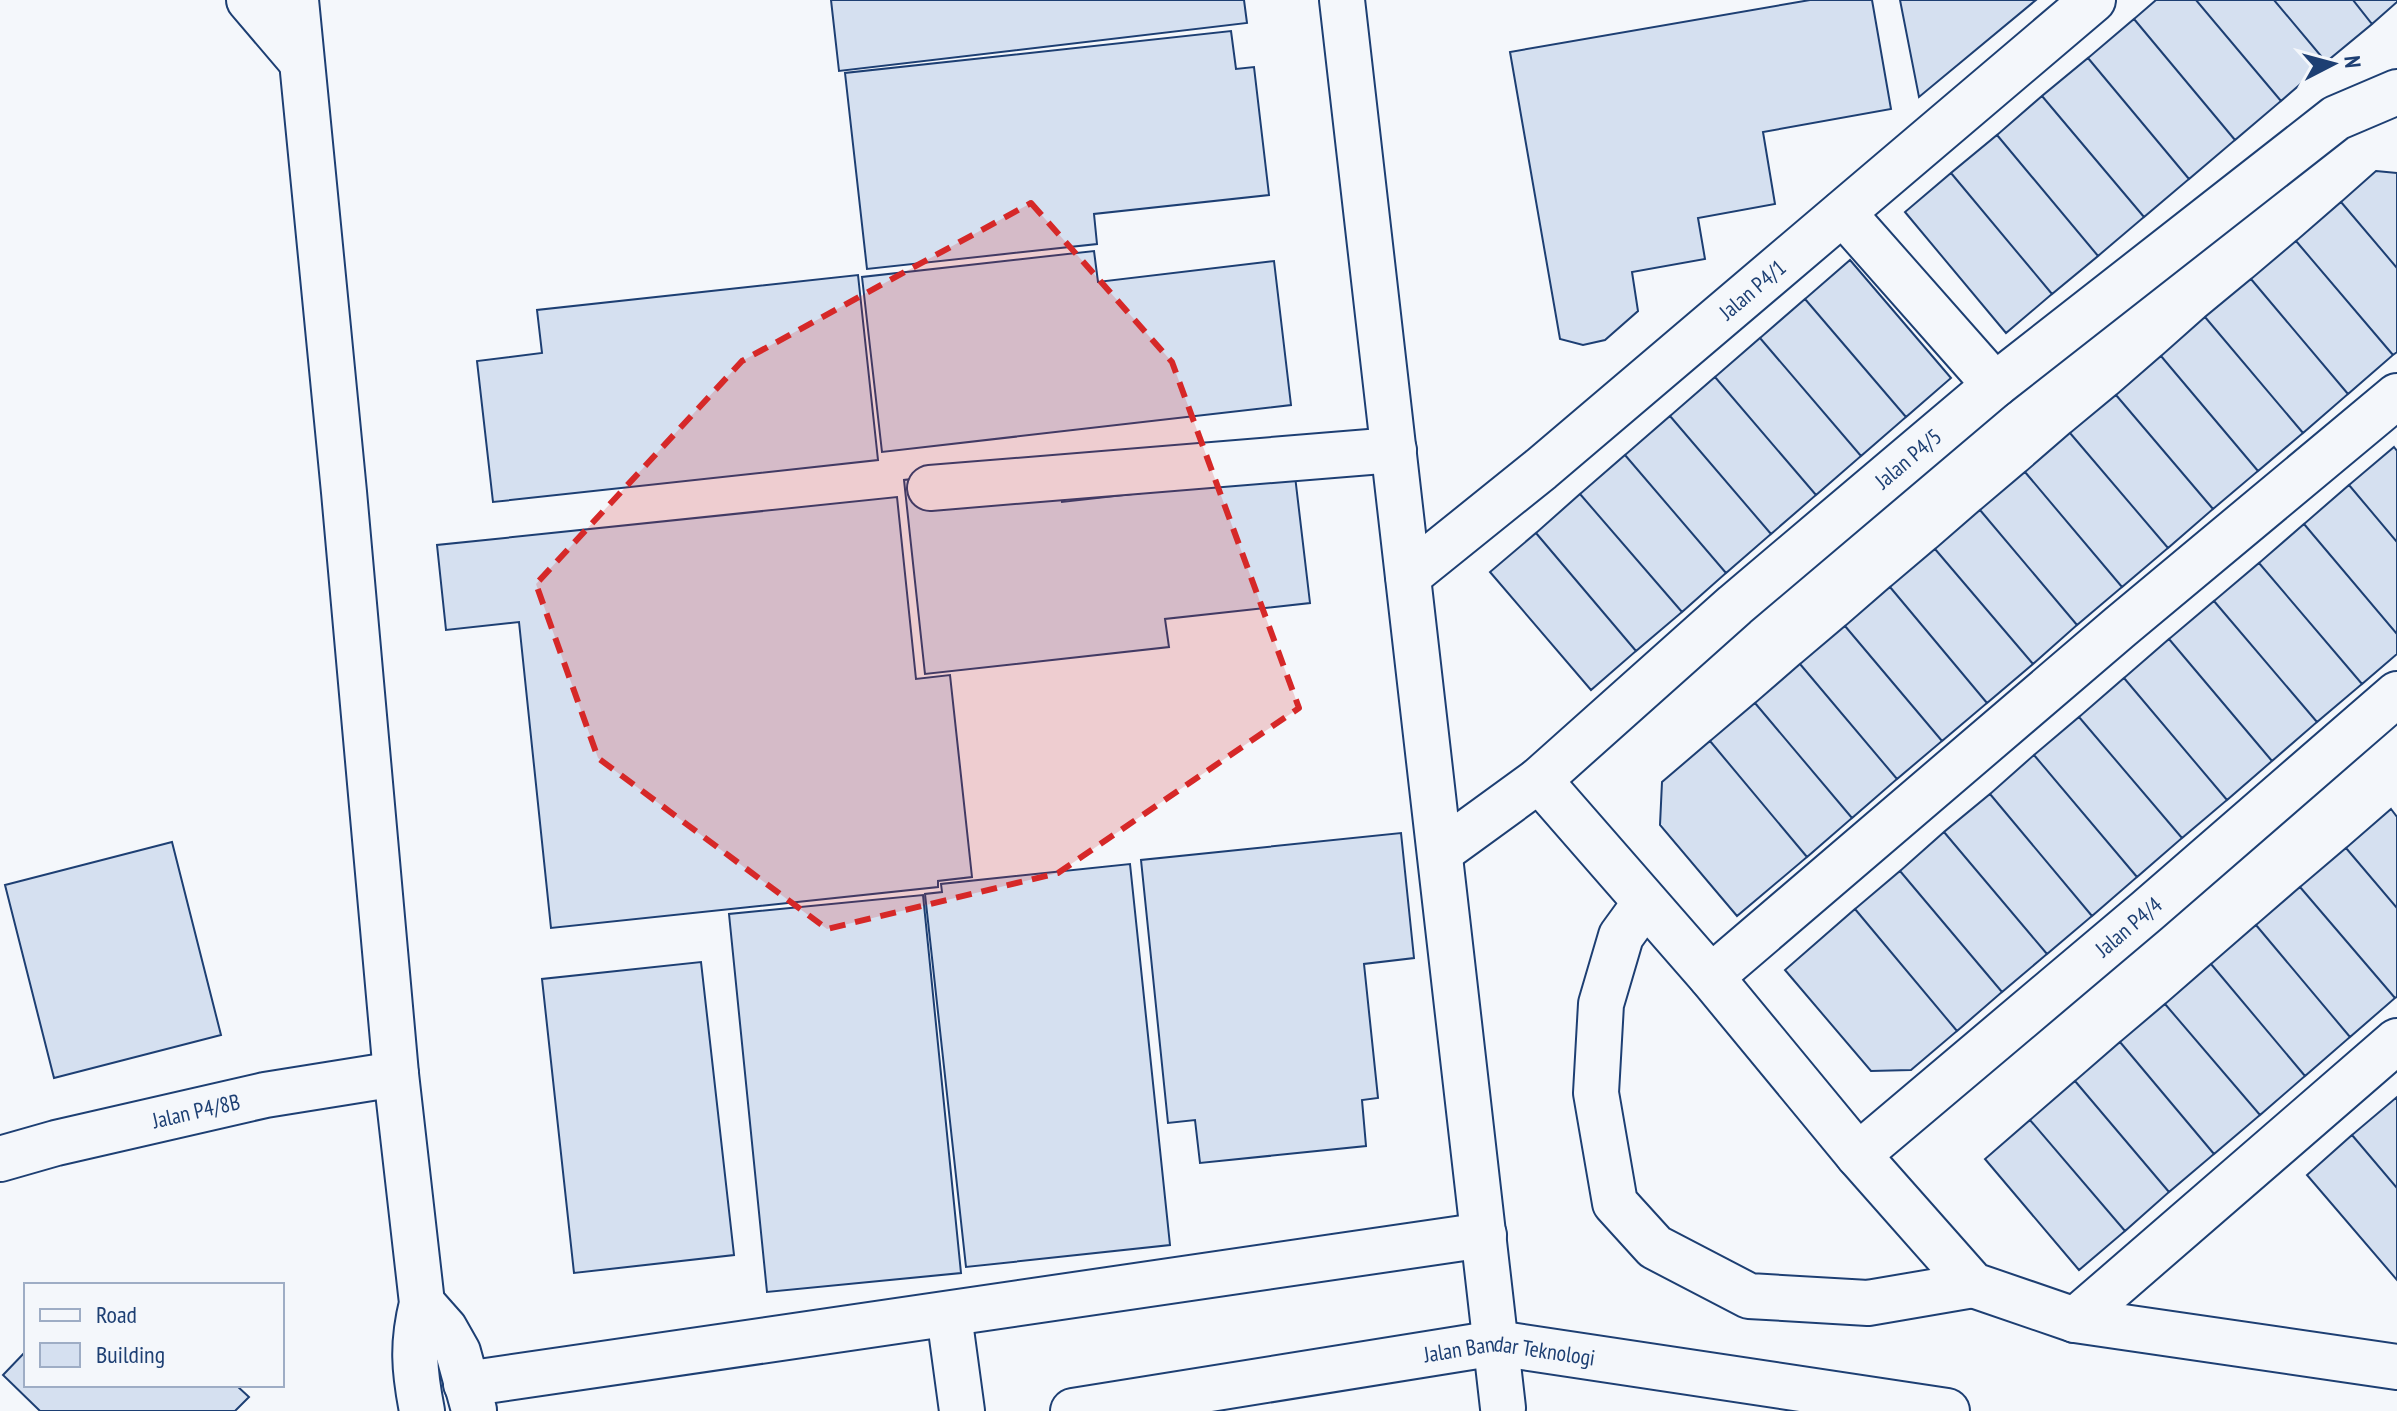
<svg xmlns="http://www.w3.org/2000/svg" width="2397" height="1411" font-family="'PT Sans Narrow',sans-serif">
<rect width="100%" height="100%" fill="#f4f7fb"/>
<path fill="#d5e0f0" stroke="#1d3f73" stroke-width="2" d="M 831,0 L 1244,0 L 1247,23 L 839,71 Z
M 1810,0 L 1872,0 L 1891,109 L 1763,132 L 1775,204 L 1698,218 L 1705,259 L 1632,272 L 1638,311 L 1605,340 L 1583,345 L 1560,339 L 1510,52 Z
M 1900,0 L 2036,0 L 1919,97 Z
M 2156,0 L 2196,0 L 2281,101 L 2235,140 L 2134,19 Z
M 2196,0 L 2274,0 L 2326,62 L 2281,101 Z
M 2274,0 L 2353,0 L 2372,24 L 2326,62 Z
M 2353,0 L 2397,0 L 2397,2 L 2372,24 Z
M 2134,19 L 2235,140 L 2189,179 L 2088,58 Z
M 1231,31 L 1236,69 L 1254,67 L 1269,195 L 1094,214 L 1097,244 L 867,269 L 845,73 Z
M 2088,58 L 2189,179 L 2144,217 L 2042,96 Z
M 2042,96 L 2144,217 L 2098,256 L 1997,135 Z
M 1997,135 L 2098,256 L 2052,294 L 1951,173 Z
M 2376,171 L 2397,173 L 2397,268 L 2341,202 Z
M 1951,173 L 2052,294 L 2006,333 L 1905,212 Z
M 2341,202 L 2397,268 L 2397,352 L 2393,355 L 2296,241 Z
M 2296,241 L 2393,355 L 2348,394 L 2251,279 Z
M 1094,251 L 1098,282 L 1274,261 L 1291,405 L 882,452 L 862,277 Z
M 1850,260 L 1951,378 L 1906,417 L 1805,299 Z
M 858,275 L 878,460 L 493,502 L 477,361 L 542,353 L 537,310 Z
M 2251,279 L 2348,394 L 2303,433 L 2205,317 Z
M 1805,299 L 1906,417 L 1861,456 L 1760,338 Z
M 2205,317 L 2303,433 L 2258,471 L 2161,356 Z
M 1760,338 L 1861,456 L 1816,495 L 1715,377 Z
M 2161,356 L 2258,471 L 2213,509 L 2116,395 Z
M 1715,377 L 1816,495 L 1771,534 L 1670,416 Z
M 2116,395 L 2213,509 L 2168,548 L 2070,433 Z
M 1670,416 L 1771,534 L 1726,573 L 1625,455 Z
M 2070,433 L 2168,548 L 2122,587 L 2025,472 Z
M 2394,447 L 2397,451 L 2397,542 L 2349,485 Z
M 1625,455 L 1726,573 L 1682,612 L 1580,494 Z
M 1058,462 L 1062,502 L 1295,476 L 1310,603 L 1165,619 L 1169,647 L 925,674 L 904,480 Z
M 2025,472 L 2122,587 L 2077,625 L 1980,510 Z
M 2349,485 L 2397,542 L 2397,634 L 2304,524 Z
M 1580,494 L 1682,612 L 1636,651 L 1536,533 Z
M 897,497 L 916,679 L 950,675 L 972,877 L 938,881 L 938,887 L 551,928 L 519,622 L 446,630 L 437,545 Z
M 1980,510 L 2077,625 L 2033,664 L 1935,549 Z
M 2304,524 L 2397,634 L 2397,654 L 2362,684 L 2259,563 Z
M 1536,533 L 1636,651 L 1591,690 L 1490,572 Z
M 1935,549 L 2033,664 L 1987,703 L 1890,587 Z
M 2259,563 L 2362,684 L 2317,722 L 2214,601 Z
M 1890,587 L 1987,703 L 1942,741 L 1845,626 Z
M 2214,601 L 2317,722 L 2272,761 L 2169,639 Z
M 1845,626 L 1942,741 L 1897,779 L 1800,664 Z
M 2169,639 L 2272,761 L 2227,800 L 2124,678 Z
M 1800,664 L 1897,779 L 1852,818 L 1755,703 Z
M 2124,678 L 2227,800 L 2182,838 L 2079,717 Z
M 1755,703 L 1852,818 L 1807,857 L 1710,741 Z
M 2079,717 L 2182,838 L 2137,877 L 2034,755 Z
M 1710,741 L 1807,857 L 1737,916 L 1660,825 L 1662,782 Z
M 2034,755 L 2137,877 L 2092,916 L 1990,794 Z
M 1990,794 L 2092,916 L 2047,954 L 1944,832 Z
M 2391,809 L 2397,817 L 2397,908 L 2346,848 Z
M 1944,832 L 2047,954 L 2002,992 L 1900,871 Z
M 1401,833 L 1414,958 L 1364,964 L 1378,1098 L 1362,1100 L 1366,1146 L 1200,1163 L 1195,1120 L 1168,1123 L 1141,860 Z
M 172,842 L 221,1035 L 54,1078 L 5,885 Z
M 2346,848 L 2397,908 L 2397,997 L 2395,998 L 2300,887 Z
M 1130,864 L 1170,1245 L 966,1267 L 925,894 L 942,892 L 941,884 Z
M 1900,871 L 2002,992 L 1957,1031 L 1855,909 Z
M 2300,887 L 2395,998 L 2350,1037 L 2256,925 Z
M 923,895 L 961,1273 L 767,1292 L 729,914 Z
M 1855,909 L 1957,1031 L 1911,1070 L 1871,1071 L 1785,970 Z
M 2256,925 L 2350,1037 L 2305,1076 L 2211,964 Z
M 701,962 L 734,1255 L 574,1273 L 542,979 Z
M 2211,964 L 2305,1076 L 2260,1115 L 2165,1004 Z
M 2165,1004 L 2260,1115 L 2214,1154 L 2120,1042 Z
M 2120,1042 L 2214,1154 L 2169,1192 L 2075,1081 Z
M 2075,1081 L 2169,1192 L 2125,1231 L 2030,1120 Z
M 2397,1097 L 2397,1188 L 2352,1135 Z
M 2030,1120 L 2125,1231 L 2079,1270 L 1985,1159 Z
M 2352,1135 L 2397,1188 L 2397,1280 L 2307,1175 Z
M 26,1351 L 26,1385 L 236,1385 L 249,1397 L 235,1411 L 40,1411 L 3,1375 Z"/>
<g fill="none" stroke-linecap="round" stroke-linejoin="round">
<g stroke="#1d3f73" stroke-width="48">
<g id="minor">
<path d="M 249,0 L 301,61"/>
<path d="M 296,0 L 344,492 L 396,1074 L 422,1303 C 412,1343 414,1370 422,1411"/>
<path d="M 1342,0 L 1503,1408"/>
<path d="M 1843,213 L 1995,385"/>
<path d="M 930,488 L 1394,450"/>
<path id="s1" d="M 1408,576 L 1541,469 L 2093,0"/>
<path d="M 1539,780 L 1711,977 L 1858,1155 L 1973,1285 L 2075,1320 L 2397,1367"/>
<path id="s2" d="M 1440,852 L 1539,780 L 1735,605 L 1995,385 L 2336,118 L 2397,92"/>
<path d="M 1645,903 L 1621,936 L 1601,1004 L 1596,1093 L 1615,1203 L 1655,1247 L 1749,1296 L 1868,1303 L 1973,1285"/>
<path d="M 1711,977 L 2120,627 L 2397,396"/>
<path id="s3" d="M 1858,1155 L 2147,911 L 2397,694"/>
<path id="s4" d="M 0,1159 L 56,1143 L 265,1095 L 396,1074"/>
<path d="M 422,1303 L 445,1329 L 458,1352 L 474,1410"/>
<path d="M 949,1315 L 962,1411"/>
<path d="M 2075,1320 L 2397,1041"/>
<path d="M 466,1384 L 1484,1235"/>
<path id="s5" d="M 1073,1411 L 1496,1343 L 1947,1411"/>
</g>
</g>
<use href="#minor" stroke="#f4f7fb" stroke-width="44"/>
</g>
<path fill="#d62828" fill-opacity="0.2" stroke="#d62828" stroke-width="6" stroke-dasharray="16 10" stroke-linejoin="round" d="M 1031,203 L 1172,362 L 1299,708 L 1058,873 L 827,929 L 598,758 L 536,584 L 742,361 Z"/>
<g text-anchor="middle" stroke-width="6" stroke-linejoin="round" paint-order="stroke">
<g font-size="22" fill="#1d3f73" stroke="#f4f7fb">
<text dy="8" stroke="none"><textPath href="#s1" startOffset="448">Jalan P4/1</textPath></text>
<text dy="8" stroke="none"><textPath href="#s2" startOffset="612">Jalan P4/5</textPath></text>
<text dy="8" stroke="none"><textPath href="#s3" startOffset="354">Jalan P4/4</textPath></text>
<text dy="8" stroke="none"><textPath href="#s4" startOffset="202">Jalan P4/8B</textPath></text>
<text dy="8" stroke="none"><textPath href="#s5" startOffset="442">Jalan Bandar Teknologi</textPath></text>
</g>
</g>
<rect x="24" y="1283" width="260" height="104" fill="#f4f7fb" stroke="#9eadc5" stroke-width="2"/>
<rect x="40" y="1309" width="40" height="12" fill="#f4f7fb" stroke="#9eadc5" stroke-width="2"/>
<text x="96" y="1323" font-size="24" fill="#1d3f73">Road</text>
<rect x="40" y="1343" width="40" height="24" fill="#d5e0f0" stroke="#9eadc5" stroke-width="2"/>
<text x="96" y="1363" font-size="24" fill="#1d3f73">Building</text>
<g transform="translate(2333 64) rotate(84)" stroke="#f4f7fb" stroke-width="6" paint-order="stroke">
<path d="M0-6L14 30L0 20L-14 30Z" fill="#1d3f73"/>
<text y="-12" font-size="22" font-weight="bold" text-anchor="middle" fill="#1d3f73">N</text>
</g>
</svg>
